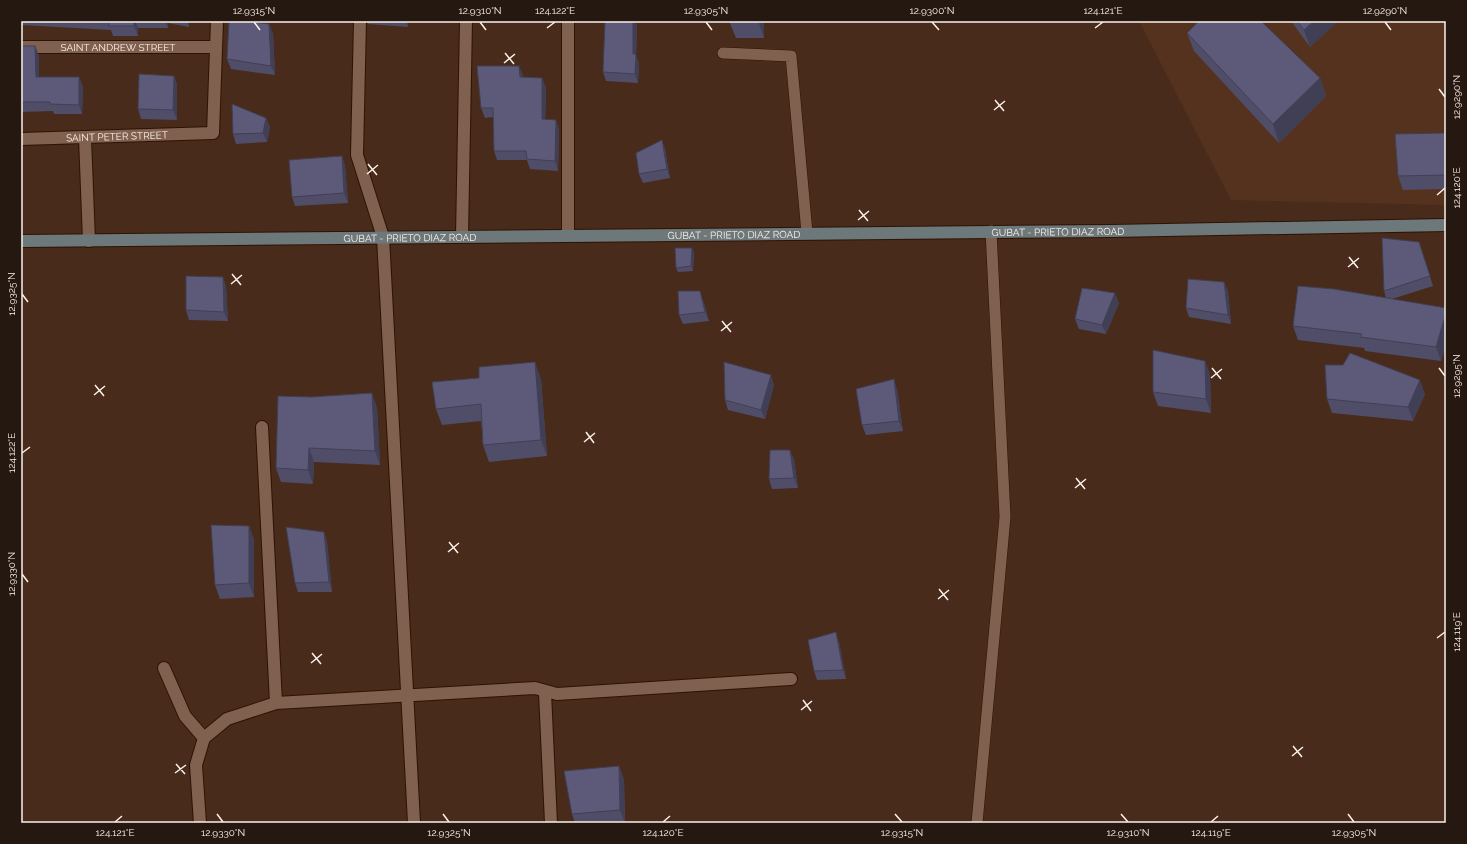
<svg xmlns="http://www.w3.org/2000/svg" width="1467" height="844" font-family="Raleway,sans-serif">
<rect width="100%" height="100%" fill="#482b1b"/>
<path fill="#55321e" d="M 1139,21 L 1446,21 L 1446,205 L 1231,200 Z"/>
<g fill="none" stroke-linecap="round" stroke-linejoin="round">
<g stroke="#2d1304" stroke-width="12">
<path id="lane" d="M 723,53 L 791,56 L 807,233
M 977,823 L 1005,517 L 991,231"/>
</g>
<g stroke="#2d1304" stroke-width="14">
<g id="street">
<path d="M 360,21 L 357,155 L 383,237 L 414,823"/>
<path d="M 568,21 L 568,235"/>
<path id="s1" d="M 21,47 L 216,47"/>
<path d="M 85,138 L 89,241"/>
<path id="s2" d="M 21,139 L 213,133 L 217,21"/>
<path d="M 462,236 L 466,21"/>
<path d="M 262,427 L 276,703 L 535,688 L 557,694 L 791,679"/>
<path d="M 164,668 L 185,716 L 204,738"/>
<path d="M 545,693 L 551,823"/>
<path d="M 200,823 L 196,765 L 204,738 L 227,719 L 276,703"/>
</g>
</g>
<g stroke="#2d1304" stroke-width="14">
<g id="secondary">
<path id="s3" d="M 21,241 L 1111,231 L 1446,225"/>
</g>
</g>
<use href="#lane" stroke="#80604e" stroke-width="11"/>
<use href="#street" stroke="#80604e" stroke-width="12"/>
<use href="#secondary" stroke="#6d787a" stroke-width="12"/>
</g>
<path fill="#504d68" d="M 21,21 L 189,21 L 189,27 L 168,23 L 168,28 L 138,28 L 138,36 L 113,36 L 111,30 L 21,25 Z
M 367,21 L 408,21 L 408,27 L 368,24 Z
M 688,21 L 764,21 L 764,38 L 736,38 L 729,21 L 688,22 Z
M 1291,21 L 1338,21 L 1310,47 Z
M 1442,21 L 1446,21 L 1446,26 Z
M 269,24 L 273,34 L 275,75 L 231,69 L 227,59 Z
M 637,25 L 636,56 L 639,64 L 638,83 L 606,81 L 603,72 Z
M 1187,33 L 1320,78 L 1326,96 L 1279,143 L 1194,51 Z
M 21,46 L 35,46 L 39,56 L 39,77 L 79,77 L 83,87 L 82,114 L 54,114 L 53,111 L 21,112 Z
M 523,75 L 523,78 L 542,78 L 546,88 L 545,119 L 559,129 L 558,171 L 530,169 L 527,160 L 497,160 L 494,151 L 493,117 L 485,118 L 481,108 Z
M 174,76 L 177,85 L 177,120 L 141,119 L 138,109 Z
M 266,118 L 270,127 L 267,142 L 236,144 L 233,134 Z
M 1446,133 L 1446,189 L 1403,190 L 1398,176 Z
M 662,140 L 665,149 L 670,178 L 643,183 L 639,174 Z
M 342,156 L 345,166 L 348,203 L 295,206 L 292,197 Z
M 1422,251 L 1433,286 L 1392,299 L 1446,308 L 1446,345 L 1441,361 L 1365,351 L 1364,348 L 1298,340 L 1293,326 L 1386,298 L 1384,291 Z
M 694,252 L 693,271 L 678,272 L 676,268 Z
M 223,277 L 226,287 L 228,321 L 189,320 L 186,310 Z
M 1224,282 L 1228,292 L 1231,324 L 1189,317 L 1186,308 Z
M 703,300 L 709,321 L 683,324 L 679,315 Z
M 1119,303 L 1106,334 L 1079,329 L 1075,319 Z
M 1205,361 L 1210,375 L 1211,413 L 1158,406 L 1153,392 Z
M 541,379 L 547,456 L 489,462 L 483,445 L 481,421 L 442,425 L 436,409 Z
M 774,385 L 765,419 L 728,410 L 725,400 Z
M 897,389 L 903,431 L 866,435 L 862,425 Z
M 1425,394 L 1413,421 L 1332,413 L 1327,399 Z
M 377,407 L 380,465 L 314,462 L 313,484 L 281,482 L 276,468 Z
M 794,459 L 798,488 L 772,489 L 769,479 Z
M 249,526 L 254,540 L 254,597 L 220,599 L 215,585 Z
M 324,532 L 327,542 L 332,592 L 298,592 L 295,583 Z
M 839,642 L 846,679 L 817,680 L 814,671 Z
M 619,766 L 624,780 L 625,823 L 575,823 L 572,814 Z"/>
<path fill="#413f55" d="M 134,21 L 135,21 L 138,28 L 138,36 L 134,26 Z
M 165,21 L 167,21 L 168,23 L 168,28 Z
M 187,21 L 189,21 L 189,27 Z
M 406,21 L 408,21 L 408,27 Z
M 633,21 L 635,21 L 637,25 L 636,56 L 639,64 L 638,83 L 635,74 L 633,54 Z
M 758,21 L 764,21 L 764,38 Z
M 1314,21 L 1338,21 L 1310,47 L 1304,30 Z
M 269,24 L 273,34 L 275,75 L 271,66 Z
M 35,46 L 39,56 L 39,86 L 36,77 Z
M 519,66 L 523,75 L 524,87 L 520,77 Z
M 174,76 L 177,85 L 177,120 L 173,110 Z
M 79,77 L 83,87 L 82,114 L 79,105 Z
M 542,78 L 546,88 L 545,129 L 542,119 Z
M 1320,78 L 1326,96 L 1279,143 L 1273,124 Z
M 266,118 L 270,127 L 267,142 L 263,133 Z
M 556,120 L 559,129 L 558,171 L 555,161 Z
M 662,140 L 665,149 L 670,178 L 667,169 Z
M 342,156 L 345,166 L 348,203 L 344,193 Z
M 692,248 L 694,252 L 693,271 L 691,266 Z
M 223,277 L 226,287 L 228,321 L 224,312 Z
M 1224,282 L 1228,292 L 1231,324 L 1228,315 Z
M 700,291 L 703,300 L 709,321 L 705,312 Z
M 1115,293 L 1119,303 L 1106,334 L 1102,325 Z
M 1446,313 L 1446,345 L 1441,361 L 1436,347 Z
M 1205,361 L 1210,375 L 1211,413 L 1206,399 Z
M 535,362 L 541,379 L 547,456 L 541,440 Z
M 771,375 L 774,385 L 765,419 L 761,410 Z
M 894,379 L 897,389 L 903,431 L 899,421 Z
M 1420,380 L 1425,394 L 1413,421 L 1408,407 Z
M 372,393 L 377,407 L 380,465 L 375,451 Z
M 309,448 L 314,462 L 313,484 L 308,470 Z
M 790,450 L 794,459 L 798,488 L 794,478 Z
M 249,526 L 254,540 L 254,597 L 249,583 Z
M 324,532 L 327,542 L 332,592 L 329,582 Z
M 836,632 L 839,642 L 846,679 L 843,670 Z
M 619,766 L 624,780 L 625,823 L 620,810 Z"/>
<path fill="#5d5a79" stroke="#413f55" d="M 109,21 L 134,21 L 134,26 L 109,26 Z
M 229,21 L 244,21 L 269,24 L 271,66 L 227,59 Z
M 605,21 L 633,21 L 633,54 L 636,54 L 635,74 L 603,72 Z
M 1199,21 L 1261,21 L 1320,78 L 1273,124 L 1187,33 Z
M 1297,21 L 1314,21 L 1304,30 Z
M 21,46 L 35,46 L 36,77 L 79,77 L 79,105 L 50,104 L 50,102 L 21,102 Z
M 477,66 L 519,66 L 520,77 L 542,78 L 542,119 L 556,120 L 555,161 L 527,159 L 526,151 L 494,151 L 493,108 L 481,108 Z
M 139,74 L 174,76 L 173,110 L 138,109 Z
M 232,104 L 266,118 L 263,133 L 233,134 Z
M 1446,133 L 1446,175 L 1398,176 L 1395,134 Z
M 662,140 L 667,169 L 639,174 L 636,153 Z
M 342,156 L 344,193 L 292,197 L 289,160 Z
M 1382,238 L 1419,242 L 1430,276 L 1384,291 Z
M 675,248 L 692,248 L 691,266 L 676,268 Z
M 186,276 L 223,277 L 224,312 L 186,310 Z
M 1188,279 L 1224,282 L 1228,315 L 1186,308 Z
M 1298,286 L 1334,289 L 1446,308 L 1446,313 L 1436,347 L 1360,337 L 1362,334 L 1293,326 Z
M 1082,288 L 1115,293 L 1102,325 L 1075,319 Z
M 678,291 L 700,291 L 705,312 L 679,315 Z
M 1153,350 L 1205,361 L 1206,399 L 1153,392 Z
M 1350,353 L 1420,380 L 1408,407 L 1327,399 L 1325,365 L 1343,365 Z
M 535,362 L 541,440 L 483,445 L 481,404 L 436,409 L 432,382 L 479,378 L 479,367 Z
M 724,362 L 771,375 L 761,410 L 725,400 Z
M 894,379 L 899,421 L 862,425 L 856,389 Z
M 372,393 L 375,451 L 309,448 L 308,470 L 276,468 L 278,396 L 311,397 Z
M 770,450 L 790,450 L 794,478 L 769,479 Z
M 211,525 L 249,526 L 249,583 L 215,585 Z
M 286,527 L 324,532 L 329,582 L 295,583 Z
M 836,632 L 843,670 L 814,671 L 808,640 Z
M 619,766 L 620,810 L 572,814 L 564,771 Z"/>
<path fill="none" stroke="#fcf1ea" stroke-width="1.5" d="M 254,22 L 260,30M 480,22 L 486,30M 706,22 L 712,30M 932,22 L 939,30M 1385,22 L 1391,30M 547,28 L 555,22M 1095,28 L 1103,22M 505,53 L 514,64M 504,63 L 515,54M 1439,89 L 1445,97M 995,100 L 1004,111M 994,110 L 1005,101M 368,164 L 377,175M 367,174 L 378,165M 1437,195 L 1445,188M 859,210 L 868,221M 858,220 L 869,211M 1349,257 L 1358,268M 1348,267 L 1359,258M 232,274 L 241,285M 231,284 L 242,275M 22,294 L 28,302M 722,321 L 731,332M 721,331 L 732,322M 1212,368 L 1221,379M 1439,368 L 1445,376M 1211,378 L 1222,369M 95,385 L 104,396M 94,395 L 105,386M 586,432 L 594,443M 584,442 L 595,433M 22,453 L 30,447M 1076,478 L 1085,489M 1075,488 L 1086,479M 449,542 L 458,553M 448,552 L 459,543M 22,574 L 28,582M 939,589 L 948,600M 938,599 L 949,590M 1437,638 L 1445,632M 312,653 L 321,664M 311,663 L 322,654M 803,700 L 811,711M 801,710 L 812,701M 1293,746 L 1302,757M 1292,756 L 1303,747M 176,764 L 185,774M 175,773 L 186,765M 217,814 L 223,822M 443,814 L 449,822M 895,814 L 902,822M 1121,814 L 1128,822M 1348,814 L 1354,822M 115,822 L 122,816M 663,822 L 670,816M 1211,822 L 1218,816"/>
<g text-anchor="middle" stroke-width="3.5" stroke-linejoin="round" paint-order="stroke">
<g font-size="10" fill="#fcf1ea" stroke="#251810">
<text dy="4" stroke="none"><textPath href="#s1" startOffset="97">SAINT ANDREW STREET</textPath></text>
<text dy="4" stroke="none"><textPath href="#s2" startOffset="96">SAINT PETER STREET</textPath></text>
<text dy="4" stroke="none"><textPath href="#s3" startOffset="1037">GUBAT - PRIETO DIAZ ROAD</textPath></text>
<text dy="4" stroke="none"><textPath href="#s3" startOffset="713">GUBAT - PRIETO DIAZ ROAD</textPath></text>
<text dy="4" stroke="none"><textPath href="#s3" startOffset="389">GUBAT - PRIETO DIAZ ROAD</textPath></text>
</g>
</g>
<rect width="1467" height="844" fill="none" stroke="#251810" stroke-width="44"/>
<rect x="22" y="22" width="1423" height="800" fill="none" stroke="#fcf1ea" stroke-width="1.5"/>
<g font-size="10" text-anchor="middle" fill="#fcf1ea">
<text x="254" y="14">12.9315°N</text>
<text x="480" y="14">12.9310°N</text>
<text x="555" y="14">124.122°E</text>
<text x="706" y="14">12.9305°N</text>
<text x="932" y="14">12.9300°N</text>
<text x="1103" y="14">124.121°E</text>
<text x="1385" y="14">12.9290°N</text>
<text transform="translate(1456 97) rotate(-90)" y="4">12.9290°N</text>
<text transform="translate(1456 188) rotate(-90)" y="4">124.120°E</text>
<text transform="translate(11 294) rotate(-90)" y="4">12.9325°N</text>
<text transform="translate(1456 376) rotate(-90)" y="4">12.9295°N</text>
<text transform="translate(11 453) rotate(-90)" y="4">124.122°E</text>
<text transform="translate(11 574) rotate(-90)" y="4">12.9330°N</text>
<text transform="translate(1456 632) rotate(-90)" y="4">124.119°E</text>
<text x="115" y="836">124.121°E</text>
<text x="223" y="836">12.9330°N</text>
<text x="449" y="836">12.9325°N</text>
<text x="663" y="836">124.120°E</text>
<text x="902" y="836">12.9315°N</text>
<text x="1128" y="836">12.9310°N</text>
<text x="1211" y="836">124.119°E</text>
<text x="1354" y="836">12.9305°N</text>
</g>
</svg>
